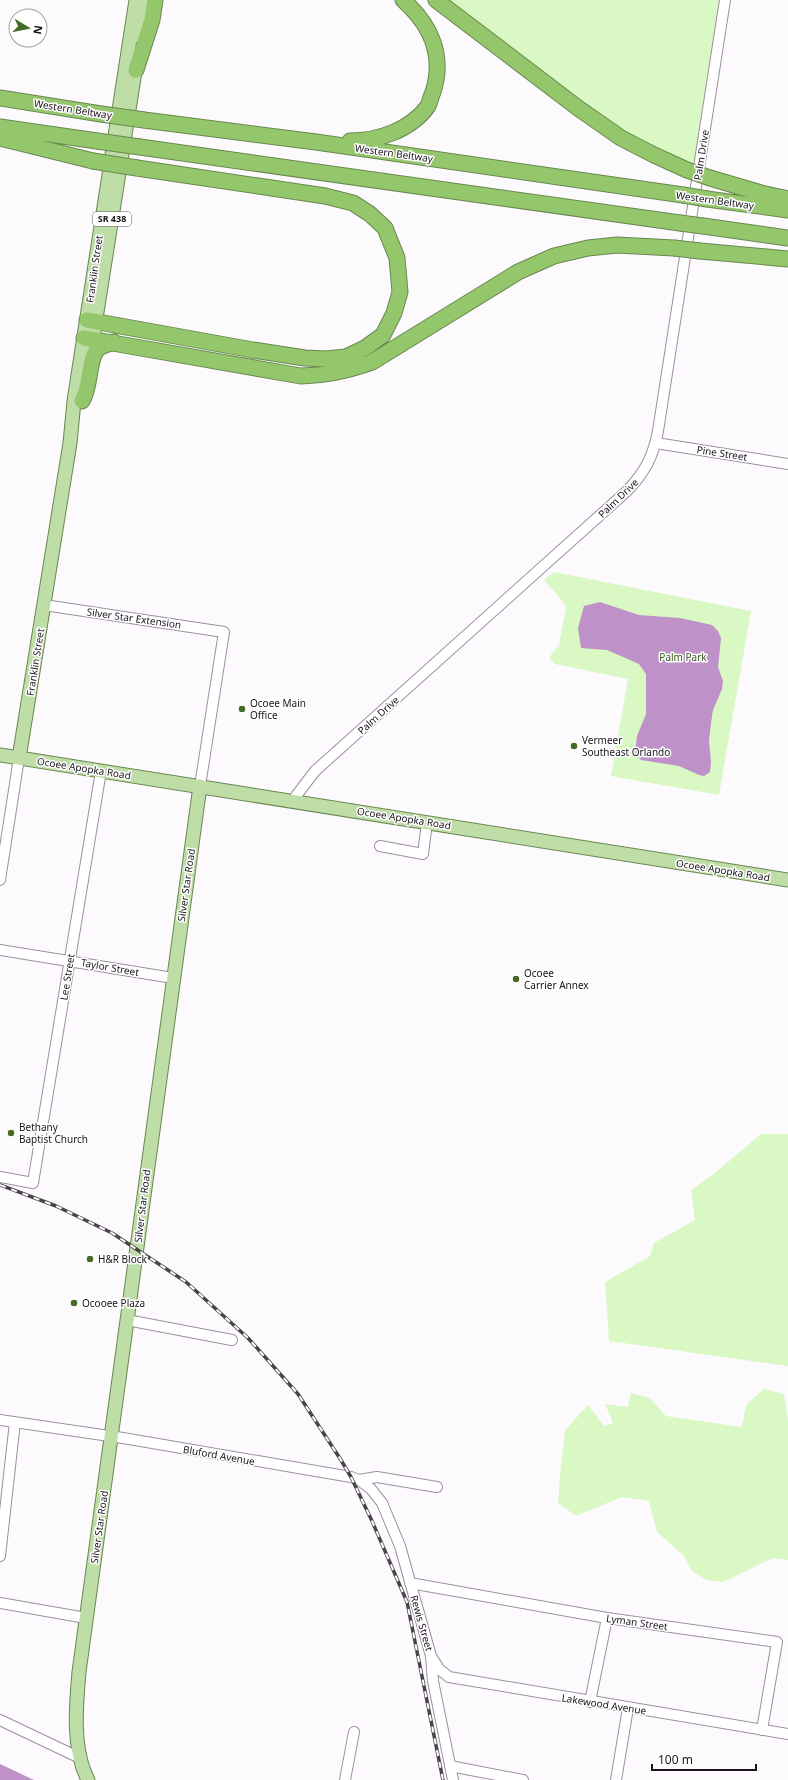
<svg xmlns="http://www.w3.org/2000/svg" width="788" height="1780" font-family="'Noto Sans',sans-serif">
<rect width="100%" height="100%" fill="#fdfafe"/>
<path fill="#d9f8c3" d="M 434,0 L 726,0 L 699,174 L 621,138 Z
M 554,572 L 751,611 L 719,795 L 611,776 L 628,679 L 555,664 L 549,659 L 552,653 L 559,645 L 566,607 L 564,603 L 544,580 Z
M 761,1134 L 788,1134 L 788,1366 L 609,1341 L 605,1282 L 650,1256 L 654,1243 L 695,1220 L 691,1190 L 715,1173 Z
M 764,1389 L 784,1394 L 788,1420 L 788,1560 L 773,1558 L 723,1582 L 706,1580 L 692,1571 L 684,1556 L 657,1532 L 649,1501 L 622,1497 L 576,1516 L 558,1503 L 561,1465 L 565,1430 L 588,1405 L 604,1426 L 613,1423 L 605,1404 L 628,1407 L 631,1393 L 650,1398 L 666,1416 L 742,1427 L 746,1405 Z"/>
<path fill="#be92c9" d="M 600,602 L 639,615 L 680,618 L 712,625 L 718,631 L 721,638 L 718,667 L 723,681 L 722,689 L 713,710 L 711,723 L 709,741 L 711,762 L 710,772 L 704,776 L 699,775 L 679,766 L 641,760 L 635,753 L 637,736 L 646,714 L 646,674 L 639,664 L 607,650 L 581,648 L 578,628 L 584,606 Z
M 0,1764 L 34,1780 L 0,1780 Z"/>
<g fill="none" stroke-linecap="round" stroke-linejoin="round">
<g stroke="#9e8ea2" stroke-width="12">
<path id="minor" d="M 656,443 L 788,464
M 44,605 L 224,632 L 200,786
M 293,800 L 315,771 L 627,491 C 645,472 653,457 658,431 L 725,0
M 380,846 L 423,854 L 427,822
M 0,880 L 19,758
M 0,950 L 173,978
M 0,1177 L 33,1183 L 101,771
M 127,1320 L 232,1340
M 0,1420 L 123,1438 L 351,1477 L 359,1480 L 377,1477 L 437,1487
M 359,1480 L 371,1489 L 382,1503 L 400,1546 L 431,1656 L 433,1681 L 453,1780
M 0,1556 L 15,1422
M 410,1583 L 607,1618 L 777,1642 L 762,1730
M 0,1603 L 86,1618
M 431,1656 L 439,1669 L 449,1677 L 788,1734
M 590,1702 L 607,1618
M 0,1720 L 80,1758
M 450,1766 L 523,1780
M 345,1780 L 354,1732
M 616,1780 L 628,1708"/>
</g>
<g stroke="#69884f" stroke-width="15">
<path id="major" d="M 141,38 L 147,0
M 91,350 L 137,59
M 0,755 L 788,880
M 19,758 L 70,443 L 74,401 L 136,0
M 88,1780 C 72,1749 76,1706 79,1672 L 200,786"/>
</g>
<g stroke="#69884f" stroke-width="17">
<path id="highway" d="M 436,0 L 578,108 L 621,138 L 654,155 L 687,170
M 136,70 L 152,20 L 155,0
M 0,98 L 101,114
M 144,120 L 316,142 L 683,195
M 0,127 L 97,141
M 0,138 L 93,161
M 350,141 C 378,141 411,130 428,106 C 430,102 431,96 433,92 C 445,55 430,24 403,0
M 140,147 L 680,223
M 710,178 L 761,193 L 788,199
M 707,199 L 788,210
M 703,226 L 788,238
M 700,251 L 788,259
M 87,320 L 253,350 L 305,358 L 326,359 L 346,357 L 365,348 L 383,335 L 394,313 L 400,292 L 397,258 L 385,228 L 370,214 L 353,203 L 325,196 L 137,168
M 84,338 L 301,376 C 328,375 347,371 372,362 L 518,272 L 554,256 L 588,248 L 617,245 L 674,248
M 82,401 C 91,387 88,360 97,350 C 101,345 109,344 114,342"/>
</g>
<use href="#minor" stroke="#fff" stroke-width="10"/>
<use href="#major" stroke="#bfdda7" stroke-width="13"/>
<use href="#highway" stroke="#94c76c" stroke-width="15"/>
<g stroke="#49444a" stroke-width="3.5">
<path id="rail" d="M 0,1185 L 56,1206 L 112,1233 L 186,1282 L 248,1338 L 298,1394 L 341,1460 L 351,1477 L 372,1521 L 407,1602 L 443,1780"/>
</g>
<use href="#rail" stroke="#fff" stroke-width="2" stroke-dasharray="6" stroke-linecap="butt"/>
<g stroke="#69884f" stroke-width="17" stroke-linecap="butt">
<path id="highway-bridge" d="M 101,114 L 144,120
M 97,141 L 140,147
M 93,161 L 137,168
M 687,170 L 710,178
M 683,195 L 707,199
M 680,223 L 703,226
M 674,248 L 700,251"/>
</g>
<use href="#highway-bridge" stroke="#94c76c" stroke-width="15"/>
</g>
<g fill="#466b25" stroke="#fff" stroke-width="1.5">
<circle cx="242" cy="709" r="4"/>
<circle cx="574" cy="746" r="4"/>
<circle cx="516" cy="979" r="4"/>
<circle cx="11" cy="1133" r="4"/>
<circle cx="90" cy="1259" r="4"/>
<circle cx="74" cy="1303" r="4"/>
</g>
<g text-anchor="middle" stroke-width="3" stroke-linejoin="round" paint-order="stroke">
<rect fill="#fff" stroke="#5e5a5f" stroke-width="1" x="93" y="212" width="38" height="14" rx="3"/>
<g font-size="9" font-weight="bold" fill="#19131a">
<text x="112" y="222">SR 438</text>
</g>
<g font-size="10" fill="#19131a" stroke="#fff">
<text transform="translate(73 109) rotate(9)" y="4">Western Beltway</text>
<text transform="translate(394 153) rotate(8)" y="4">Western Beltway</text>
<text transform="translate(701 155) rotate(-81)" y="4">Palm Drive</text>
<text transform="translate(715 200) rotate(8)" y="4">Western Beltway</text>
<text transform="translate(94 269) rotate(-82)" y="4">Franklin Street</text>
<text transform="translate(722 453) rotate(9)" y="4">Pine Street</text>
<text transform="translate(618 498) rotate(-44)" y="4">Palm Drive</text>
<text transform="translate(134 618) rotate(8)" y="4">Silver Star Extension</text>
<text transform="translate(35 662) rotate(-81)" y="4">Franklin Street</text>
<text transform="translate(378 715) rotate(-42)" y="4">Palm Drive</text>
<text transform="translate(84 768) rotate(9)" y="4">Ocoee Apopka Road</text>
<text transform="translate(404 818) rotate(9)" y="4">Ocoee Apopka Road</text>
<text transform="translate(723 870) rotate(9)" y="4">Ocoee Apopka Road</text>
<text transform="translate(186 885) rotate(-82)" y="4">Silver Star Road</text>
<text transform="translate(110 967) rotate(10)" y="4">Taylor Street</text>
<text transform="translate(67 977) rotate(-81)" y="4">Lee Street</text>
<text transform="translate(142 1206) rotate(-83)" y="4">Silver Star Road</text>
<text transform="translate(219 1455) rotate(10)" y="4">Bluford Avenue</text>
<text transform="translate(99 1527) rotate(-82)" y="4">Silver Star Road</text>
<text transform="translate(637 1622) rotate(8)" y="4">Lyman Street</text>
<text transform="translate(422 1623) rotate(74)" y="4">Rewis Street</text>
<text transform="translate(604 1704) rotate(9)" y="4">Lakewood Avenue</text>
</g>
<g font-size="10" fill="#365618" stroke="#fff">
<text x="683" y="661">Palm Park</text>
</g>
<g font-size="10" fill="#19131a" stroke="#fff" text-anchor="start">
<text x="250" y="707">Ocoee Main<tspan x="250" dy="12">Office</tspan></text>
<text x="582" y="744">Vermeer<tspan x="582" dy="12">Southeast Orlando</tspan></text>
<text x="524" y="977">Ocoee<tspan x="524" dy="12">Carrier Annex</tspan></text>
<text x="19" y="1131">Bethany<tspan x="19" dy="12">Baptist Church</tspan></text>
<text x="98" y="1263">H&amp;R Block</text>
<text x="82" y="1307">Ocooee Plaza</text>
</g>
</g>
<g transform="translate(28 28) rotate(100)"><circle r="19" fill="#ffffff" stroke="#a3a1a3"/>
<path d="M0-3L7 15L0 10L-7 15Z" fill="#466b25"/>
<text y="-6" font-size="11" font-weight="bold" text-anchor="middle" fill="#19131a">N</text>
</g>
<path d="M652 1764v6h104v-6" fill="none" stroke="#19131a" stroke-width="2"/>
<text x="658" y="1764" font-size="12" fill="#19131a" stroke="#ffffff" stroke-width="3" paint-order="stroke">100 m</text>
</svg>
